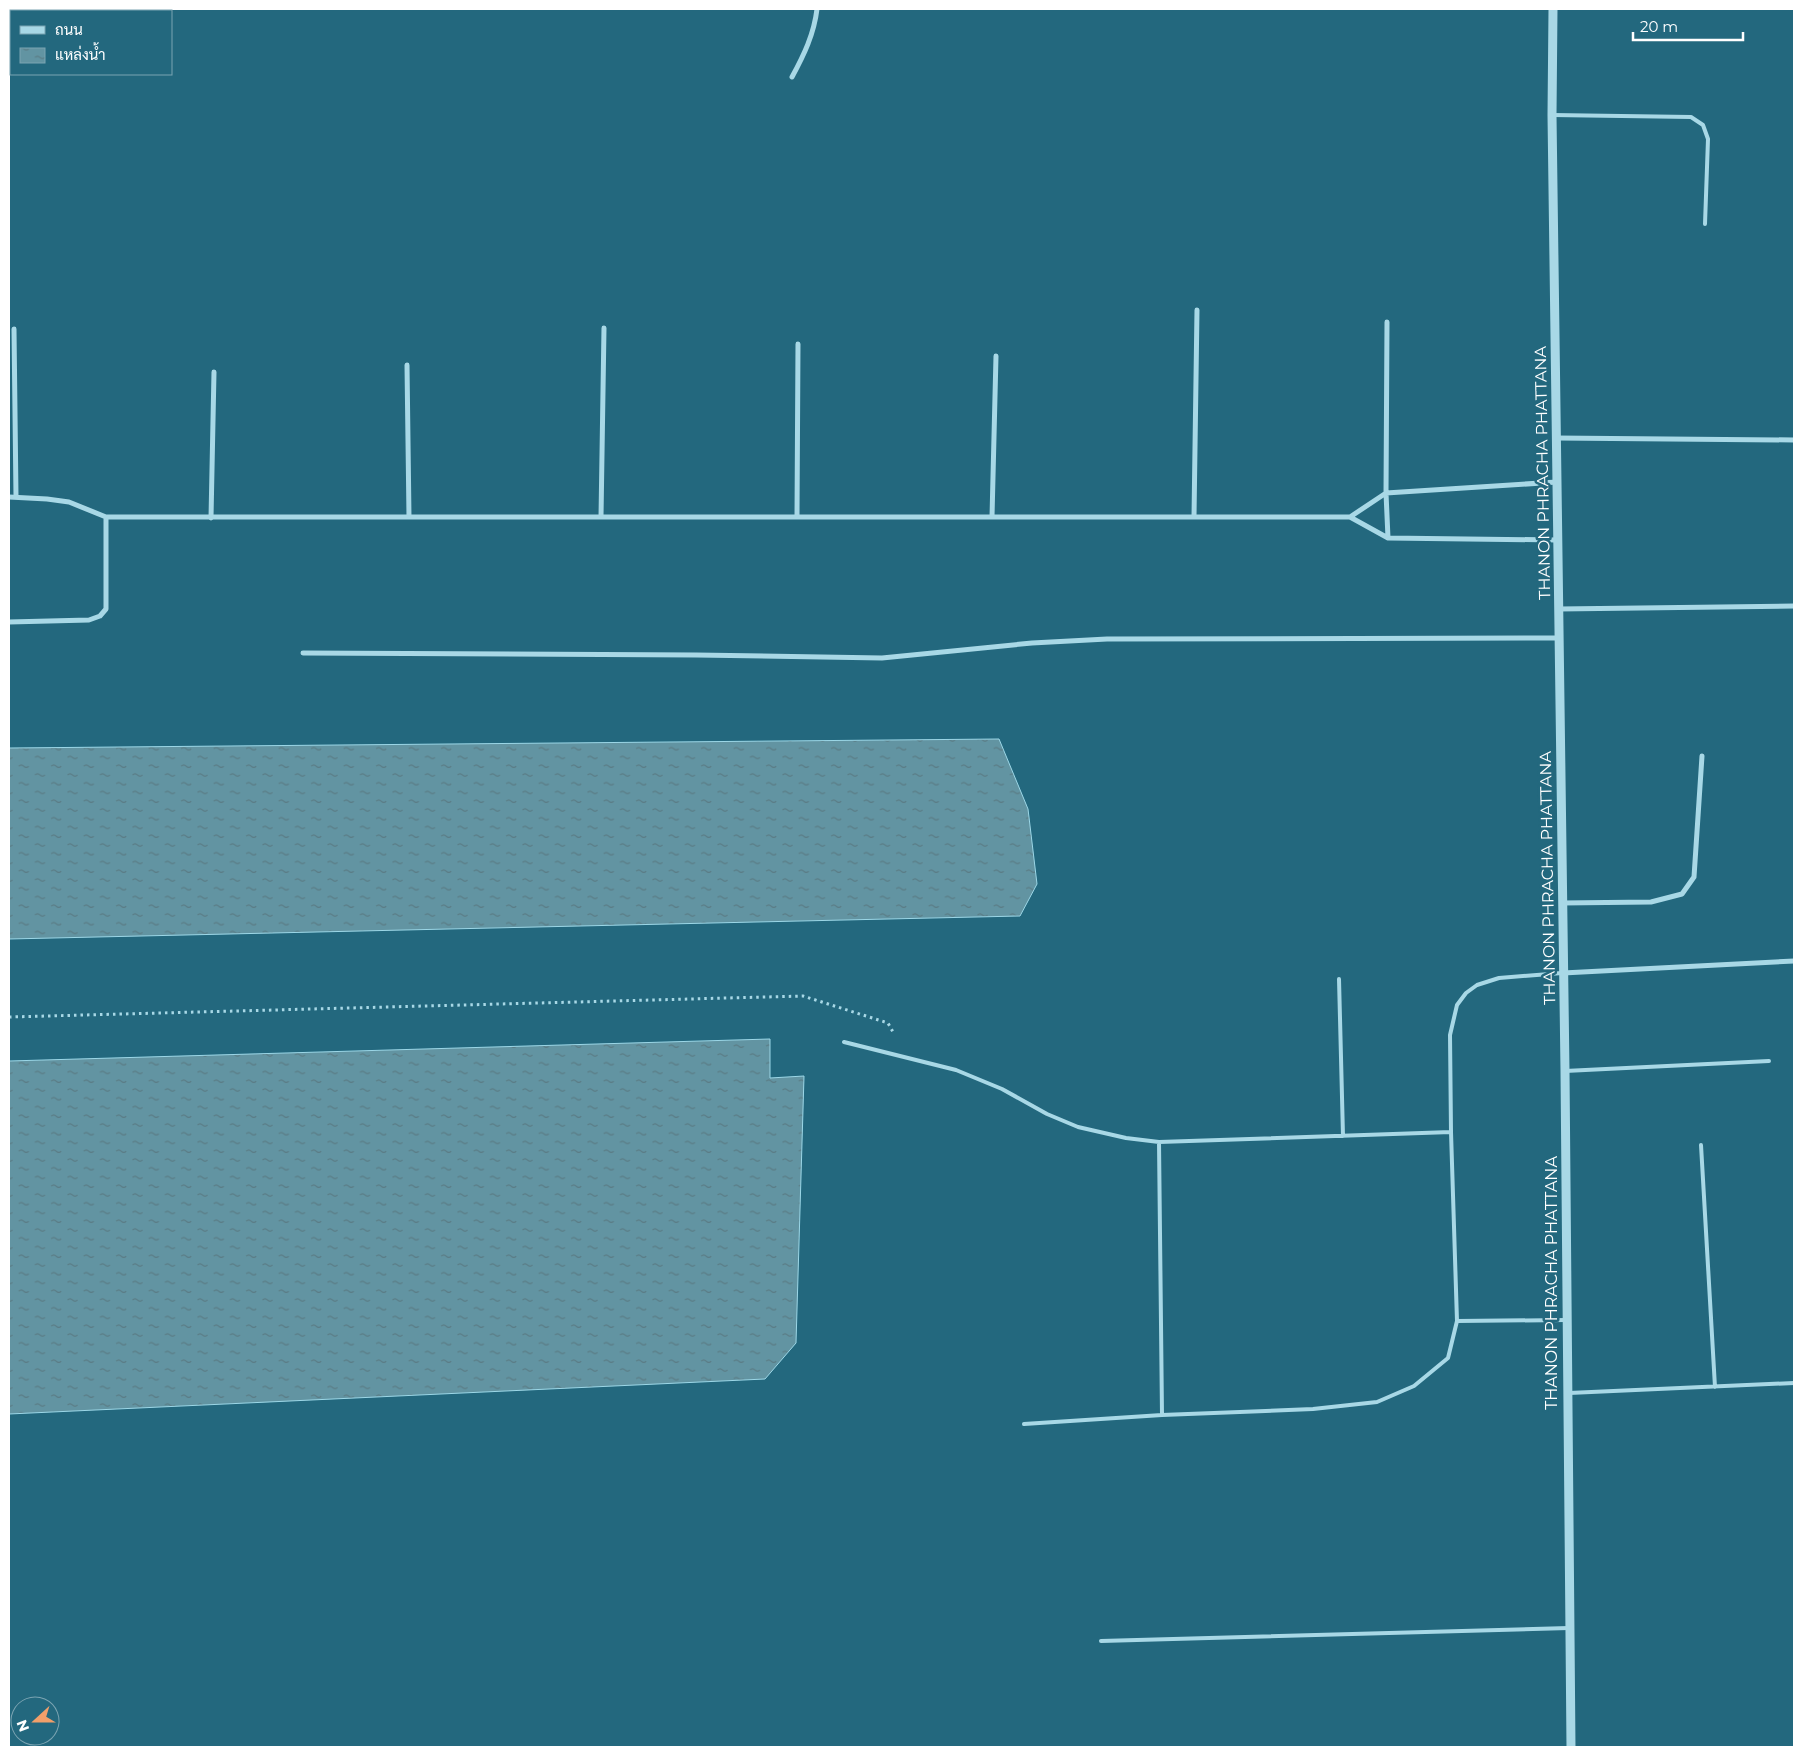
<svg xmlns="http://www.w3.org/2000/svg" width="1803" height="1756" font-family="Montserrat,Sarabun,sans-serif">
<defs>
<pattern id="water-ripples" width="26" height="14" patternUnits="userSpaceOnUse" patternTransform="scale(1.25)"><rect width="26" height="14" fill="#6294a2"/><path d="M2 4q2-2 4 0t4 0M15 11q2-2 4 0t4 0" fill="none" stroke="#5a7b84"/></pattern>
</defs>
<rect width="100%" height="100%" fill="#23687e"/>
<path fill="url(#water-ripples)" stroke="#9cd7e7" d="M 999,739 L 1028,809 L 1037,884 L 1020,916 L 9,939 L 9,748 Z
M 770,1039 L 770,1078 L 804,1076 L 796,1343 L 765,1379 L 9,1414 L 9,1061 Z"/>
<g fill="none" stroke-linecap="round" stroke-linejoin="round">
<path stroke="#a8d8e6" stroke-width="3" stroke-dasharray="2.5 4" stroke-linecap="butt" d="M 9,1017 L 803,996 L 888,1023 L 893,1032"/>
<path stroke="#a8d8e6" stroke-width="4" d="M 1552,115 L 1691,117 L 1703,125 L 1708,139 L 1705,224
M 1339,979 L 1343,1136
M 844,1042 L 956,1070 L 1002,1089 L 1047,1114 L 1078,1127 L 1126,1138 L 1159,1142 L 1162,1415
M 1565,1071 L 1769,1061
M 1159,1142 L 1451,1132
M 1701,1145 L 1715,1387
M 1457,1321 L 1566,1320
M 1569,1393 L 1794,1383
M 1024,1424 L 1162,1415 L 1313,1409 L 1377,1402 L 1414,1386 L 1448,1358 L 1457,1321 L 1451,1132 L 1450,1035 L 1457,1005 L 1466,993 L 1477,985 L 1499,978 L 1562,973
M 1101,1641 L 1569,1628"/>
<path stroke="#a8d8e6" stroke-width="5" d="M 792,77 C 804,55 814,34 817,9
M 1387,322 L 1386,493 L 1388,538
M 14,329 L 16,497
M 407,365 L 409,517
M 1556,438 L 1794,440
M 9,497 L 47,499 L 69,502 L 106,517 L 1350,517 L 1388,538 L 1557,540
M 601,517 L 604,328
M 797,517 L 798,344
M 992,517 L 996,356
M 1194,517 L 1197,310
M 1350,517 L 1386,493 L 1557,482
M 211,518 L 214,372
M 1559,609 L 1794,606
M 9,622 L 89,620 L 100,616 L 106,609 L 106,517
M 303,653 L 696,655 L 882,658 L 1032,643 L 1107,639 L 1559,638
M 1562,903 L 1651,902 L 1682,894 L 1694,877 L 1702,756
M 1563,973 L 1794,961"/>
<path stroke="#a8d8e6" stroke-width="9" d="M 1553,9 L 1552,115 L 1565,1071 L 1571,1747"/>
</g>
<g text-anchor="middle" stroke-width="5" stroke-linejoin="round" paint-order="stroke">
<g font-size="16" fill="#fff" stroke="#23687e">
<text transform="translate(1542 473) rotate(-91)" y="6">THANON PHRACHA PHATTANA</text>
<text transform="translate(1547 878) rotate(-91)" y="6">THANON PHRACHA PHATTANA</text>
<text transform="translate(1551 1283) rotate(-90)" y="6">THANON PHRACHA PHATTANA</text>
</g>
</g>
<rect width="1803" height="1756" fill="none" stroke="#ffffff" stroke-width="20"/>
<rect x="10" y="10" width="162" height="65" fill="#23687e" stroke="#7ba4b2"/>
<rect x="20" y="26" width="25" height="8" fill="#a8d8e6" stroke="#7ba4b2"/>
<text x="55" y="35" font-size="15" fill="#ffffff">ถนน</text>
<rect x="20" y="48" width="25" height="15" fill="url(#water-ripples)" stroke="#7ba4b2"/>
<text x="55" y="60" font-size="15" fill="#ffffff">แหล่งน้ำ</text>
<g transform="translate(35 1721) rotate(249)"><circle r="24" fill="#23687e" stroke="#7ba4b2"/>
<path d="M0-4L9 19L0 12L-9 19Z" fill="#f19f6a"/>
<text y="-8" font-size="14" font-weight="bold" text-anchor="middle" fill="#ffffff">N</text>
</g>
<path d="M1633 32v8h110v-8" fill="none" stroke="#ffffff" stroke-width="2.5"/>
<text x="1640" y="32" font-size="15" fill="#ffffff" stroke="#23687e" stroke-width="4" paint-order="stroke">20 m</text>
</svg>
